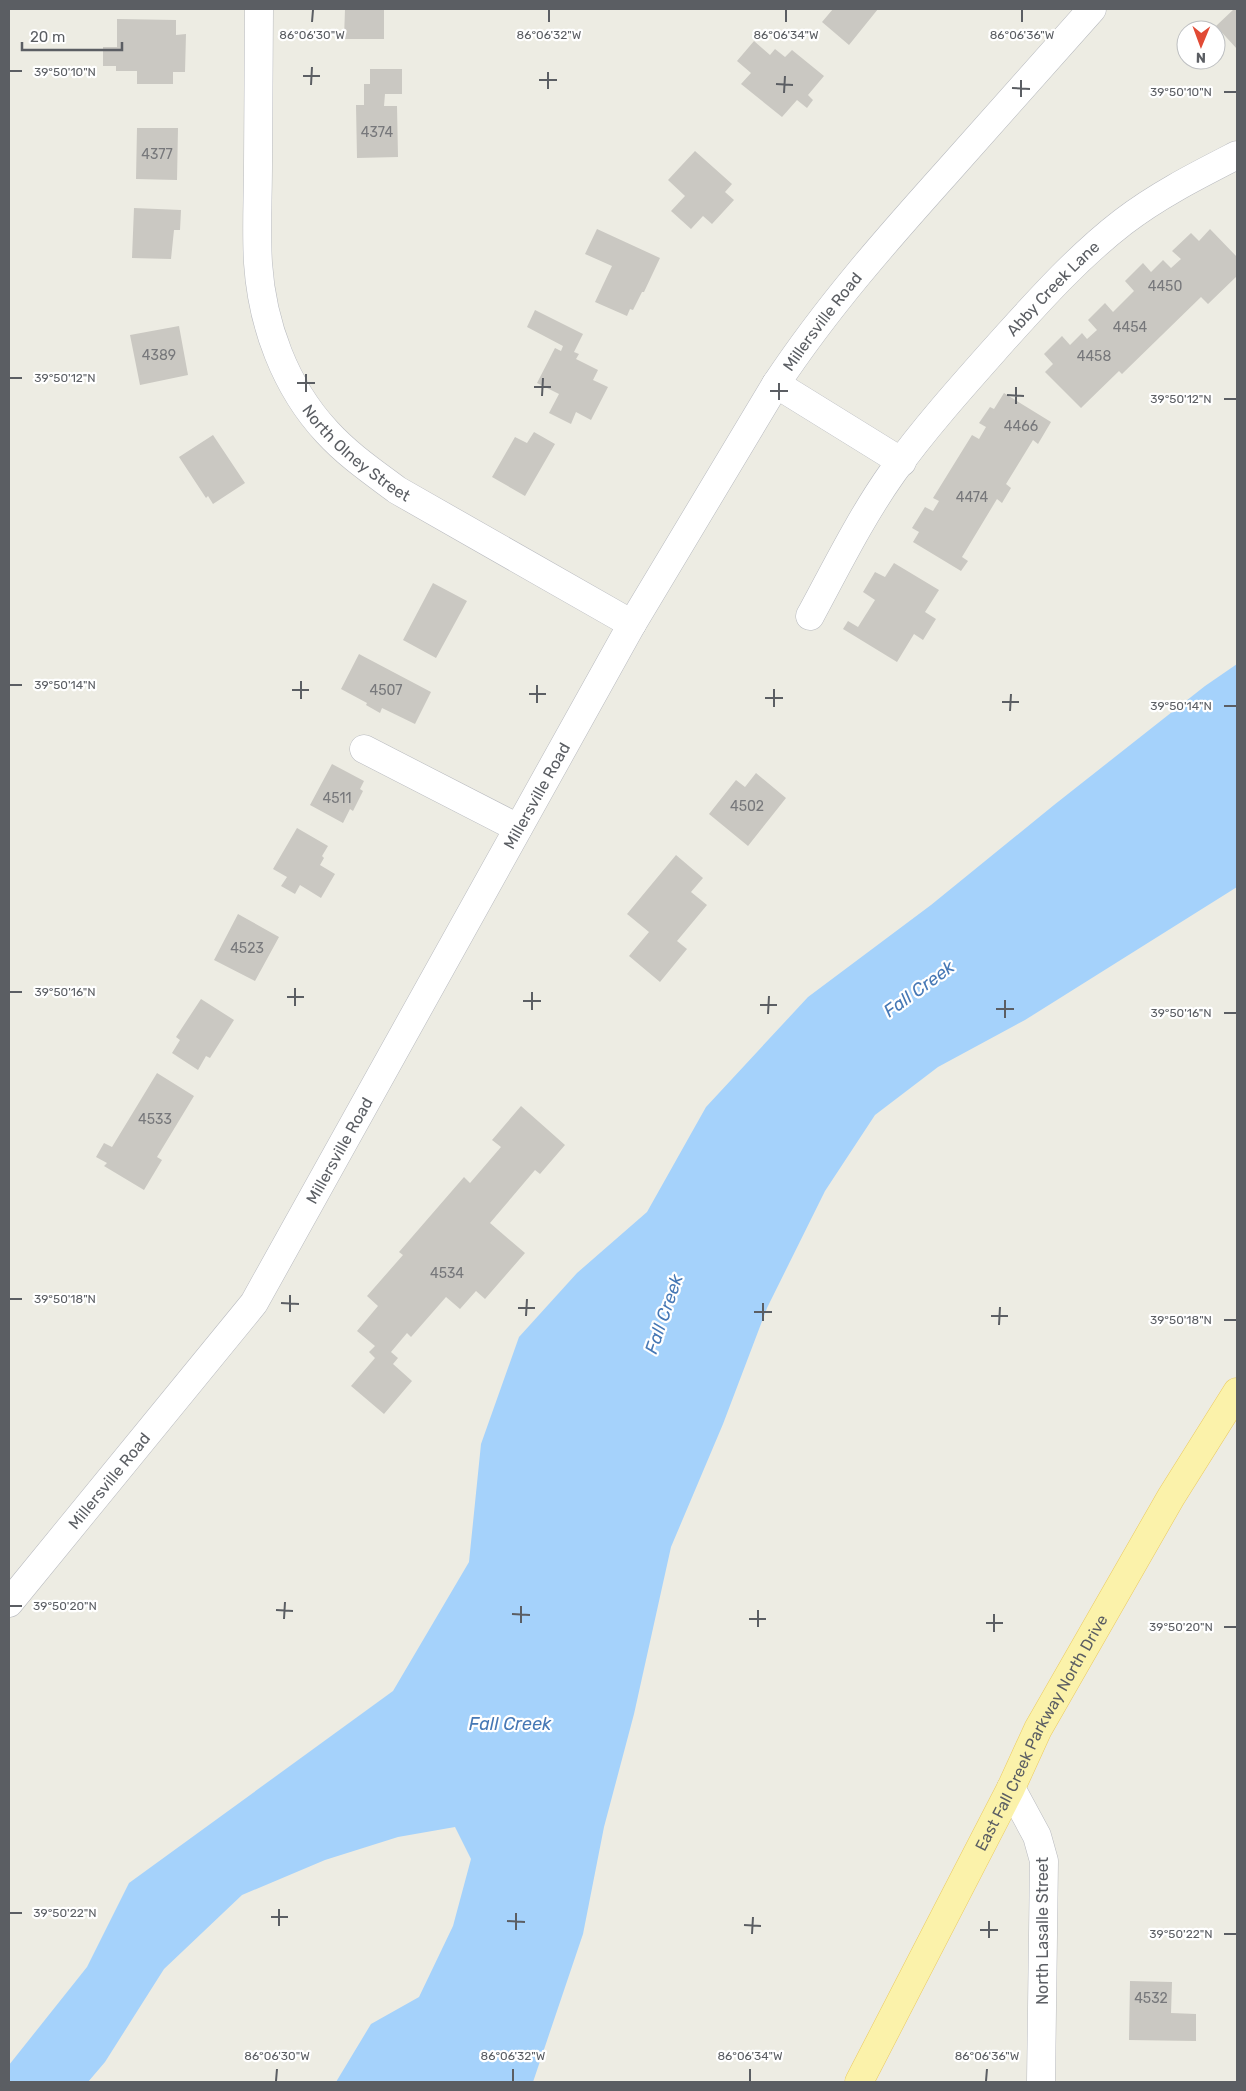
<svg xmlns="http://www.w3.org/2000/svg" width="1246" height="2091" font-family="Rubik,sans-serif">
<rect width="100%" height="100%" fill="#edece3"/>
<path fill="#a5d2fb" d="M 1237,664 L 1237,887 L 1025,1020 L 938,1067 L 875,1115 L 825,1191 L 767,1308 L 723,1424 L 671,1547 L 634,1714 L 604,1827 L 583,1934 L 533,2082 L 336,2082 L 371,2024 L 419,1997 L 453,1926 L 471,1859 L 455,1827 L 398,1837 L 325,1860 L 242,1895 L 164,1969 L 105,2062 L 88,2082 L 9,2082 L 9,2065 L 87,1967 L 129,1883 L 393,1691 L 469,1562 L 481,1444 L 519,1337 L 577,1273 L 647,1212 L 706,1107 L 808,997 L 931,905 L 1054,805 L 1205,686 Z"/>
<path fill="#cac8c2" d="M 345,9 L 384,9 L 384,39 L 344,39 Z
M 833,9 L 878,9 L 849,45 L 822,22 Z
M 1234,9 L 1237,9 L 1237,49 L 1216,26 Z
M 117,19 L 176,20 L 176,35 L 186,34 L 185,72 L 173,72 L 173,84 L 137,84 L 137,71 L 116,71 L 116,66 L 103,66 L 103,47 L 117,47 Z
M 754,41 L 770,55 L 775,49 L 785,57 L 792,50 L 824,76 L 808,95 L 813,100 L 807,108 L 797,100 L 782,117 L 741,84 L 751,73 L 737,61 Z
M 370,69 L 402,69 L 402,94 L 385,94 L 384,106 L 397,106 L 398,157 L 357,158 L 356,105 L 364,105 L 364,84 L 370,84 Z
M 137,128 L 178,128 L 177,180 L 136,179 Z
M 695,151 L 732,184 L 725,192 L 734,200 L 712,224 L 703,216 L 691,229 L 671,211 L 685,196 L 668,180 Z
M 134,208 L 181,210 L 180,230 L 174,230 L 171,259 L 132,258 Z
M 597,229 L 660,258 L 644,292 L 642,292 L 633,310 L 630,309 L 627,316 L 595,302 L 612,266 L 585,254 Z
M 1210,229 L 1237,257 L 1237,276 L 1208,304 L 1201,297 L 1122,374 L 1119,371 L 1081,408 L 1045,372 L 1053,364 L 1044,354 L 1062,336 L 1070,345 L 1082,333 L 1087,339 L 1097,330 L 1088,320 L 1105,303 L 1113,312 L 1134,291 L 1125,281 L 1143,263 L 1151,272 L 1163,260 L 1171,268 L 1181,259 L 1172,251 L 1191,233 L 1199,241 Z
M 535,310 L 583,334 L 574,352 L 579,354 L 576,359 L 598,370 L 593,380 L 608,387 L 591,420 L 576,412 L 571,424 L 549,413 L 559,394 L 537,383 L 555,348 L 561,351 L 563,346 L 527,327 Z
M 179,326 L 188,375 L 140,385 L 130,335 Z
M 1004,393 L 1051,422 L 1038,444 L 1033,440 L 1006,484 L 1011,488 L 1002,503 L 997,499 L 962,557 L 968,561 L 961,571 L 913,542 L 919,532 L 912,528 L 925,507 L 933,511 L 939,501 L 933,498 L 972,435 L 979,439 L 986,427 L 979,423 L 990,407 L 994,409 Z
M 534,432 L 555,444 L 525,496 L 492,477 L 515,437 L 527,443 Z
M 213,435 L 245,483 L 213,504 L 208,496 L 206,498 L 179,457 Z
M 894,563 L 939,590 L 925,612 L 936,619 L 923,640 L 914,634 L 897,662 L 843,629 L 848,621 L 858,627 L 875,600 L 863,592 L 875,572 L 885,577 Z
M 433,583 L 467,601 L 436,658 L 403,640 Z
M 359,654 L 431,692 L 415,724 L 382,708 L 380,713 L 366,705 L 367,703 L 341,689 Z
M 332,764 L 364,781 L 360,789 L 363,791 L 353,811 L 350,809 L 343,823 L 310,805 Z
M 756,773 L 786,798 L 748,846 L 709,814 L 736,780 L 745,787 Z
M 297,828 L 328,846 L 322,856 L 324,858 L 320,865 L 335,874 L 321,898 L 300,885 L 295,894 L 281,886 L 287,877 L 273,869 Z
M 676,855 L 703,878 L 691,892 L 707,905 L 677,941 L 687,949 L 660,982 L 629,956 L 649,932 L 627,914 Z
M 238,914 L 279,937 L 255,981 L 214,960 Z
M 201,999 L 234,1020 L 210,1058 L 206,1056 L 198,1070 L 172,1053 L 180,1040 L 176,1037 Z
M 157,1073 L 194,1096 L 157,1157 L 162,1160 L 144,1190 L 104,1166 L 107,1163 L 96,1157 L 104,1143 L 112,1147 Z
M 521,1106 L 565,1145 L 540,1174 L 535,1170 L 490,1223 L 525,1253 L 485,1299 L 476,1291 L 460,1309 L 446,1297 L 411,1337 L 407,1333 L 391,1352 L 398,1358 L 393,1364 L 412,1381 L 384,1414 L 351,1386 L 375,1358 L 369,1352 L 375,1346 L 357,1331 L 378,1306 L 367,1296 L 403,1255 L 399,1252 L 464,1177 L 470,1183 L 501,1147 L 492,1140 Z
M 1130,1981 L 1172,1982 L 1171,2013 L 1196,2014 L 1196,2041 L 1129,2040 Z"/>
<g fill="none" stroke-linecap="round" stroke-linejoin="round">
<g stroke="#b8babf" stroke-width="29">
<g id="minor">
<path id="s1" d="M 259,9 C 259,61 258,112 258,164 C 258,197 256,230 258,263 C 262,324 285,387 327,432 C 348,455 373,472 397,490 L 632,624"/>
<path d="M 776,384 L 902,462"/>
<path id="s2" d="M 810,616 C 836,568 861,517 893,472 C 927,425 966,382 1005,338 C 1042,297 1079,256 1123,222 C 1158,195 1198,175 1237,155"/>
<path d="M 364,749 L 518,828"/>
<path id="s3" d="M 9,1603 L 254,1303 L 632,624 L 776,384 C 827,307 887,239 948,171 C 996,117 1044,63 1092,9"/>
<path d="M 1011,1788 L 1037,1836 L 1044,1861 L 1041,2082"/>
</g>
</g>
<g stroke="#ebca5f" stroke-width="29">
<g id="major">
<path id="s4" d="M 859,2082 L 1011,1788 L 1038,1729 L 1171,1497 L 1237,1392"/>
</g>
</g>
<use href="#minor" stroke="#fff" stroke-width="28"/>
<use href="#major" stroke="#fbf2aa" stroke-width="28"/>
</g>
<path fill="none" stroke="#5b5e63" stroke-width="2" d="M 312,22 L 313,10M 549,22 L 549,10M 786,22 L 786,10M 1022,22 L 1022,10M 10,71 L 22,71M 303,76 L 320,76M 539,80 L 557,80M 776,84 L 793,85M 311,85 L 312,67M 1012,88 L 1030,89M 548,89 L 548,72M 1224,92 L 1236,92M 784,93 L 785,76M 1021,97 L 1021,80M 10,378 L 22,378M 297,383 L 315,383M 534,387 L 551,387M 770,391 L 788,391M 306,392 L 306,374M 1007,395 L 1024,396M 542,396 L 543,378M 1224,399 L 1236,399M 779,400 L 779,383M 1016,404 L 1016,387M 10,685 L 22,685M 292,690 L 309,690M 529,694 L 546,694M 765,698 L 783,698M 301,699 L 301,681M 1002,702 L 1019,702M 537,703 L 537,685M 1224,706 L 1236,706M 774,707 L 774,689M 1010,711 L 1011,694M 10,992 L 22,992M 287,997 L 304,997M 523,1001 L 541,1001M 760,1005 L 777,1005M 295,1006 L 295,988M 996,1009 L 1014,1009M 532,1010 L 532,992M 1224,1013 L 1236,1013M 768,1014 L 769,996M 1005,1018 L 1005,1000M 10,1299 L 22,1299M 281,1303 L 299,1304M 518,1308 L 535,1308M 290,1312 L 290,1295M 754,1312 L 772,1312M 526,1316 L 527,1299M 991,1316 L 1008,1316M 1224,1320 L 1236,1320M 763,1321 L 763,1303M 999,1325 L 1000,1307M 10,1606 L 22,1606M 276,1610 L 293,1611M 512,1614 L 530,1615M 284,1619 L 285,1602M 749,1619 L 766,1619M 521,1623 L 521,1606M 986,1623 L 1003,1623M 758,1627 L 758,1610M 1224,1627 L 1236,1627M 994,1632 L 994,1614M 10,1913 L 22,1913M 271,1917 L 288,1917M 507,1921 L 525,1922M 744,1925 L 761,1926M 279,1926 L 279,1909M 516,1930 L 516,1913M 980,1930 L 998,1930M 752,1934 L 753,1917M 1224,1934 L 1236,1934M 989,1938 L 989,1921M 276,2081 L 277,2069M 513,2081 L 513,2069M 750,2081 L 750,2069M 986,2081 L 987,2069"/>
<g text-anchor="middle" stroke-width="4.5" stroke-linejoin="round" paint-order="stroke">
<g font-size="14" fill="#77787b">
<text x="377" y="137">4374</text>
<text x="157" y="159">4377</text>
<text x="1165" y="291">4450</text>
<text x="1130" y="332">4454</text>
<text x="159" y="360">4389</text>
<text x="1094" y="361">4458</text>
<text x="1021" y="431">4466</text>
<text x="972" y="502">4474</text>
<text x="386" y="695">4507</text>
<text x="337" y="803">4511</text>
<text x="747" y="811">4502</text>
<text x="247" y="953">4523</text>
<text x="155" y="1124">4533</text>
<text x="447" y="1278">4534</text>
<text x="1151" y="2003">4532</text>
</g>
<g font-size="16" fill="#5b5e63" stroke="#fff">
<text dy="6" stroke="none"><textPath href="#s2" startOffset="410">Abby Creek Lane</textPath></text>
<text dy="6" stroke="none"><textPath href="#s3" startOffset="1522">Millersville Road</textPath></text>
<text dy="6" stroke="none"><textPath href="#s1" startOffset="476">North Olney Street</textPath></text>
<text dy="6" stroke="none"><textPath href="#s3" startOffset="968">Millersville Road</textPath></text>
<text dy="6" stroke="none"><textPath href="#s3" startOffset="562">Millersville Road</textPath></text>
<text dy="6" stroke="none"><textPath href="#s3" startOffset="158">Millersville Road</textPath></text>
<text dy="6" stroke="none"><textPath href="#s4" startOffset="394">East Fall Creek Parkway North Drive</textPath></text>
<text transform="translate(1042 1931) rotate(-90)" y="6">North Lasalle Street</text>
</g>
<g font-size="18" font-style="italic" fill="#4678b5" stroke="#fff">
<text transform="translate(919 989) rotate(-36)" y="6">Fall Creek</text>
<text transform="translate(664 1314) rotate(-71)" y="6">Fall Creek</text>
<text x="510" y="1730">Fall Creek</text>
</g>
</g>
<g font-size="12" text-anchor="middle" fill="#5b5e63" stroke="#fff" stroke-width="4.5" stroke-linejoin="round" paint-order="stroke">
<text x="312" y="39">86°06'30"W</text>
<text x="549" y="39">86°06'32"W</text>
<text x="786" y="39">86°06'34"W</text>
<text x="1022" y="39">86°06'36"W</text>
<text x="65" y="76">39°50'10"N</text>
<text x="1181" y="96">39°50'10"N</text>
<text x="65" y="382">39°50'12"N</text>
<text x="1181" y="403">39°50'12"N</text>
<text x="65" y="689">39°50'14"N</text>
<text x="1181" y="710">39°50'14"N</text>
<text x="65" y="996">39°50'16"N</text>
<text x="1181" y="1017">39°50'16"N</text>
<text x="65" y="1303">39°50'18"N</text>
<text x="1181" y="1324">39°50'18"N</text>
<text x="65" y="1610">39°50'20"N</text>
<text x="1181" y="1631">39°50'20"N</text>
<text x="65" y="1917">39°50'22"N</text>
<text x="1181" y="1938">39°50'22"N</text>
<text x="277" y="2060">86°06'30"W</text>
<text x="513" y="2060">86°06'32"W</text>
<text x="750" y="2060">86°06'34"W</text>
<text x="987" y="2060">86°06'36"W</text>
</g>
<rect width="1246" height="2091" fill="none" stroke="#5b5e63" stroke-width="20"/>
<g transform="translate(1201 45) rotate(181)"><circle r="24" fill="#ffffff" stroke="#bdbfc1"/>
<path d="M0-4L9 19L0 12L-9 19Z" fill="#e14a35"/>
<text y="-8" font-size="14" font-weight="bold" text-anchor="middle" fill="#5b5e63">N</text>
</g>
<path d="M22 42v8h100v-8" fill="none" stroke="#5b5e63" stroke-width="2.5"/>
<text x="30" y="42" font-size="15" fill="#5b5e63" stroke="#ffffff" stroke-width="4" paint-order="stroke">20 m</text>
</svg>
